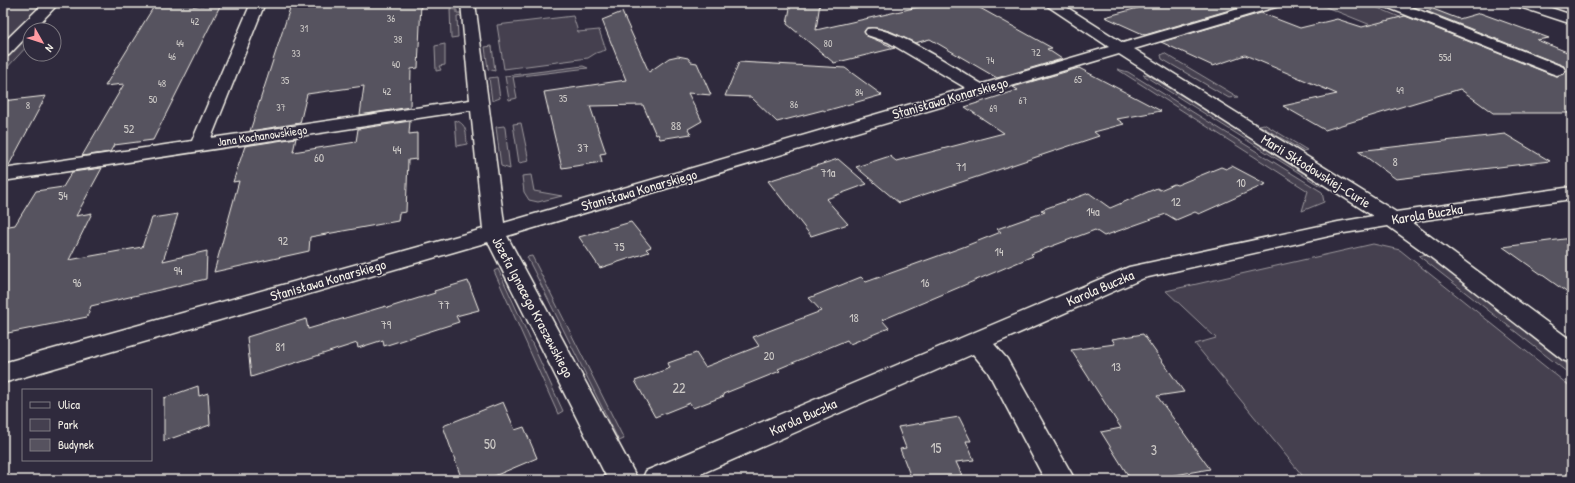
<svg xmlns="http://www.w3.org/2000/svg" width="1575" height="483" font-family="'Patrick Hand',sans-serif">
<rect width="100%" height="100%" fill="#2f2a3d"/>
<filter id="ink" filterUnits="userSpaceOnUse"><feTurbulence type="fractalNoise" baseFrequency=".025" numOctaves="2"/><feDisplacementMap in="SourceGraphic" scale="8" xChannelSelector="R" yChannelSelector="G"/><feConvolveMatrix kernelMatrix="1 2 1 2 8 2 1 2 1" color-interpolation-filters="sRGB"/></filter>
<g filter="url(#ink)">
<path fill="#454050" stroke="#9c989c" d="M 3,3 L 49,3 L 3,49 Z
M 1316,3 L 1366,3 L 1446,36 L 1418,44 Z
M 450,9 L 457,10 L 457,13 L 461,13 L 462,16 L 457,17 L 458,37 L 451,38 Z
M 573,16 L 578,32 L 599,30 L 606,50 L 596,53 L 588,58 L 504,69 L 497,25 Z
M 26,37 L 30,37 L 30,43 L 3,72 L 3,58 Z
M 445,44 L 445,65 L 439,66 L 441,70 L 436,71 L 435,46 Z
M 492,46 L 495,71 L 488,69 L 485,47 Z
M 1164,53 L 1238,97 L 1229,98 L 1162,59 L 1161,55 Z
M 583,66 L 588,68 L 513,77 L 517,98 L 509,100 L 505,76 Z
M 1117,69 L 1128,72 L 1322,192 L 1324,202 L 1302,211 L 1308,191 Z
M 1147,74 L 1325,185 L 1320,186 L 1143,75 Z
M 497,77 L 500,98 L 492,101 L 489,78 Z
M 455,120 C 467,124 466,132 467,144 L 457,146 Z
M 521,123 L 529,161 L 519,163 L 513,124 Z
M 1264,124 L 1307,150 L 1303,151 L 1259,125 Z
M 504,126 L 505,128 L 510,169 L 501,166 L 496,127 Z
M 531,175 L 534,191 L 562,196 L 538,202 L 529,200 L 524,192 L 522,176 Z
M 1373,244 L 1400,250 L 1572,388 L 1572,480 L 1306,480 L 1195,344 L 1216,338 L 1166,291 Z
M 1426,254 L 1572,368 L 1572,376 L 1419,256 Z
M 532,256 L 624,439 L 619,441 L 527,257 Z
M 498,269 L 563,411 L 558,414 L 494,271 Z"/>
<path fill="#56525f" stroke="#f4f1e8" d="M 156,3 L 195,3 L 193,6 L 221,4 L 153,140 L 114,145 L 110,152 L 82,156 L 124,84 L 105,86 Z
M 312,3 L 421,3 L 418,68 L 411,69 L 410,107 L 360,115 L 364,86 L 307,94 L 300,123 L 250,131 L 291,5 Z
M 791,3 L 820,3 L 816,30 L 936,3 L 971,3 L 1052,48 L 1047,49 L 1062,59 L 997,78 L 930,39 L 915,43 L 892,32 L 878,28 L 867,28 L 864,31 L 867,36 L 895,48 L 834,63 L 787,24 Z
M 1156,3 L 1236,3 L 1243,6 L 1145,35 L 1105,17 Z
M 1433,9 L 1459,19 L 1480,13 L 1549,38 L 1537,40 L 1572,54 L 1572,113 L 1493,113 L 1460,89 L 1325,130 L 1283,106 L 1337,94 L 1245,55 L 1213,66 L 1161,42 L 1261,13 L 1300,28 L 1337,19 L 1362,27 L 1405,16 L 1550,74 L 1557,76 L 1563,74 L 1566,71 L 1564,66 L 1426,11 Z
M 622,12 L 649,72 L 669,58 L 678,56 L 688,58 L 691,62 L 697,63 L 711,95 L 688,93 L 702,121 L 688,129 L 691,134 L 660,139 L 658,134 L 656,135 L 643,105 L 590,106 L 606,153 L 600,154 L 602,162 L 562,168 L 544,92 L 626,80 L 602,20 Z
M 739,62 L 845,68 L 882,95 L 825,111 L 823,110 L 777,122 L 751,97 L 725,96 Z
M 1079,68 L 1161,111 L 1117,119 L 1124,124 L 1094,132 L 1099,136 L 899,203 L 856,167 L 890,156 L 896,161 L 1004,133 L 965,107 L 1018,90 L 1013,87 Z
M 46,96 L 8,167 L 3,167 L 3,101 Z
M 410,121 L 409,134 L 417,133 L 417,159 L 408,160 L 406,212 L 399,213 L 398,221 L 310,237 L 309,251 L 214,272 L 239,181 L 233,182 L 245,146 L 296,138 L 293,152 L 356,142 L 358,129 Z
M 1505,134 L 1550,161 L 1396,179 L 1358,151 Z
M 838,159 L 867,184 L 826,199 L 848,224 L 811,236 L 768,181 Z
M 1232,166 L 1266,184 L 1199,214 L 1195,212 L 1176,220 L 1166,214 L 1104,236 L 1095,230 L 1031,254 L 1033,256 L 882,320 L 889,328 L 850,344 L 847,340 L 778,369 L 780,371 L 723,394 L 724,396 L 693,408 L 690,403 L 655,417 L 635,381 L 670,368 L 668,363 L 696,353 L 705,367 L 759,346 L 753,337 L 821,311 L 809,298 L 861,277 L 866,282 L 963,247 L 1001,232 L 997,229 L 1045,212 L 1041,210 L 1089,193 L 1110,208 L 1157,188 L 1160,190 L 1174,184 L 1177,185 L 1221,167 L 1226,169 Z
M 102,168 L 76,216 L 92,213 L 69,260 L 142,247 L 152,218 L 178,214 L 163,261 L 207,251 L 206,279 L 91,306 L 87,317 L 3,334 L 3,227 L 15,225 L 36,191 L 63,187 L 72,172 Z
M 631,222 L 651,247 L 646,249 L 649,252 L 600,268 L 579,237 Z
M 1572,238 L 1572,296 L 1503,247 Z
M 468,281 L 479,310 L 456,316 L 459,322 L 384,346 L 383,340 L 358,348 L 357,343 L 251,377 L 247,337 L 306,319 L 308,329 L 386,306 L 387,308 L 435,293 L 434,291 Z
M 1143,334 L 1184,392 L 1157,396 L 1210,469 L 1146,480 L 1131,480 L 1101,432 L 1121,428 L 1071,350 L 1115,344 L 1112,339 Z
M 198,386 L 199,396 L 208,393 L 210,425 L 164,441 L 164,398 Z
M 503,402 L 515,430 L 524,427 L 537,458 L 485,480 L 462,480 L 443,426 Z
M 959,417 L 971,441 L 966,441 L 974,460 L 956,462 L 962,475 L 933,480 L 912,480 L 900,449 L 906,448 L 898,427 Z"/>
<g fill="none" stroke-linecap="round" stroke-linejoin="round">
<g stroke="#f4f1e8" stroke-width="3">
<path id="minor" d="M 44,3 L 59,3 L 33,30 L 30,30 L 30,33 L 9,55 L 3,57 L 3,43 Z
M 251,3 L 265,3 L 211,138 L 470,100 L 461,3 L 475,3 L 504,223 L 966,88 L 888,42 L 867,35 L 865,32 L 867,29 C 889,23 960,71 982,84 L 1109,47 L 1043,3 L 1060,3 L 1123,43 L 1259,3 L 1281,3 L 1279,6 L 1134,49 L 1396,212 L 1572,187 L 1572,199 L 1411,222 L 1572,341 L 1572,363 L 1563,360 L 1424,252 L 1388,226 L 1338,234 L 1144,278 L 994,344 L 1007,359 L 1075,480 L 1045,480 L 988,372 L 973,354 L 687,480 L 642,480 L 646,471 L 1129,267 L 1338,222 L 1373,216 L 1119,54 L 507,236 L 638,480 L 608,480 L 488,242 L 3,383 L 3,363 L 483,229 L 471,110 L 3,181 L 3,169 L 192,141 Z
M 1382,3 L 1401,3 L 1563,67 L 1565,70 L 1563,73 L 1557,75 L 1551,73 L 1384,6 Z
M 1515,3 L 1536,3 L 1572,15 L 1572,24 L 1517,6 Z"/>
</g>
<use href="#minor" fill="#2f2a3d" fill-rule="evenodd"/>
</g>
</g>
<g text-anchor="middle" stroke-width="3" stroke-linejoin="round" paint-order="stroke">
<g font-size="10" fill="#ccc9c6">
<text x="391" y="22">36</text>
<text x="195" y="25">42</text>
<text x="304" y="32">31</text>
<text x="398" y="43">38</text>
<text x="180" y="47">44</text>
<text x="828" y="47">80</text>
<text x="1036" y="56">72</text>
<text x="296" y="57">33</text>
<text x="172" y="60">46</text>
<text x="1445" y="61">55d</text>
<text x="990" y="64">74</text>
<text x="396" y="68">40</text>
<text x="1078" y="83">65</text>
<text x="285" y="84">35</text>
<text x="162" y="87">48</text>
<text x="1400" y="94">49</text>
<text x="387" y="95">42</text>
<text x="859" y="96">84</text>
<text x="563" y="102">35</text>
<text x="153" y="103">50</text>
<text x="1023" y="104">67</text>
<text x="794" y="108">86</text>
<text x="28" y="109">8</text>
<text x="281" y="111">37</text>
<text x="993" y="112">69</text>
</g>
<g font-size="12" fill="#ccc9c6">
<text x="676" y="130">88</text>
<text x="129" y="133">52</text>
<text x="583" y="152">37</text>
<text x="397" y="154">44</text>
<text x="319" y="162">60</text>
<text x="1395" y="166">8</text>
<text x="961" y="171">71</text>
<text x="828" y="177">71a</text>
<text x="1241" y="187">10</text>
<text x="63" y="200">54</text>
<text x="1176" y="206">12</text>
<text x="1093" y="216">14a</text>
<text x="283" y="245">92</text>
<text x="619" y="251">75</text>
<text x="999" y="256">14</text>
<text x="178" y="275">94</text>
<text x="77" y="287">96</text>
<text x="925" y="287">16</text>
<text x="444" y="309">77</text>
<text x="854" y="322">18</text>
<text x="386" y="329">79</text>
<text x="280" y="351">81</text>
<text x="769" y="360">20</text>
<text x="1116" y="371">13</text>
</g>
<g font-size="12" fill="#f4f1e8" stroke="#2f2a3d">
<text transform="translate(262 136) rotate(-8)" y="4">Jana Kochanowskiego</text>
</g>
<g font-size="14" fill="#f4f1e8" stroke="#2f2a3d">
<text transform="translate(950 98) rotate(-16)" y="5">Stanisława Konarskiego</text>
<text transform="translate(1316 171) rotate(32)" y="5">Marii Skłodowskiej-Curie</text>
<text transform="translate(639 190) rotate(-16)" y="5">Stanisława Konarskiego</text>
<text transform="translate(1427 214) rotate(-9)" y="5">Karola Buczka</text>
<text transform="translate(328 280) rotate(-16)" y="5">Stanisława Konarskiego</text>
<text transform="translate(1100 288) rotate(-23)" y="5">Karola Buczka</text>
<text transform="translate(533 307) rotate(62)" y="5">Józefa Ignacego Kraszewskiego</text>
<text transform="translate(803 417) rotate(-24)" y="5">Karola Buczka</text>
</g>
<g font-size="14" fill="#ccc9c6">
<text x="679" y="393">22</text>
<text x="490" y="449">50</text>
<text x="936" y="453">15</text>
<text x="1154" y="455">3</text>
</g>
</g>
<rect width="1575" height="483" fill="none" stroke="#2f2a3d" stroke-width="16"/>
<rect x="8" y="8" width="1559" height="467" fill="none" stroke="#f4f1e8" stroke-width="1.5" filter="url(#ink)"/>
<rect x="22" y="389" width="130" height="72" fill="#2f2a3d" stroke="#7e7a81"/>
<rect x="30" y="402" width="20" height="6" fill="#2f2a3d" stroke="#7e7a81"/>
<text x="58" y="409" font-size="12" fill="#f4f1e8">Ulica</text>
<rect x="30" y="419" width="20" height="12" fill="#454050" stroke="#7e7a81"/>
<text x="58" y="429" font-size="12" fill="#f4f1e8">Park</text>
<rect x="30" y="439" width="20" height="12" fill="#56525f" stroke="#7e7a81"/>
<text x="58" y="449" font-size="12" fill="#f4f1e8">Budynek</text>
<g transform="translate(42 42) rotate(129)"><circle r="19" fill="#2f2a3d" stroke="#7e7a81"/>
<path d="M0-3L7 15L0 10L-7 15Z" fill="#ff9aa2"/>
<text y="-6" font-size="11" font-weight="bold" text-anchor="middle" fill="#f4f1e8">N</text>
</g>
</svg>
